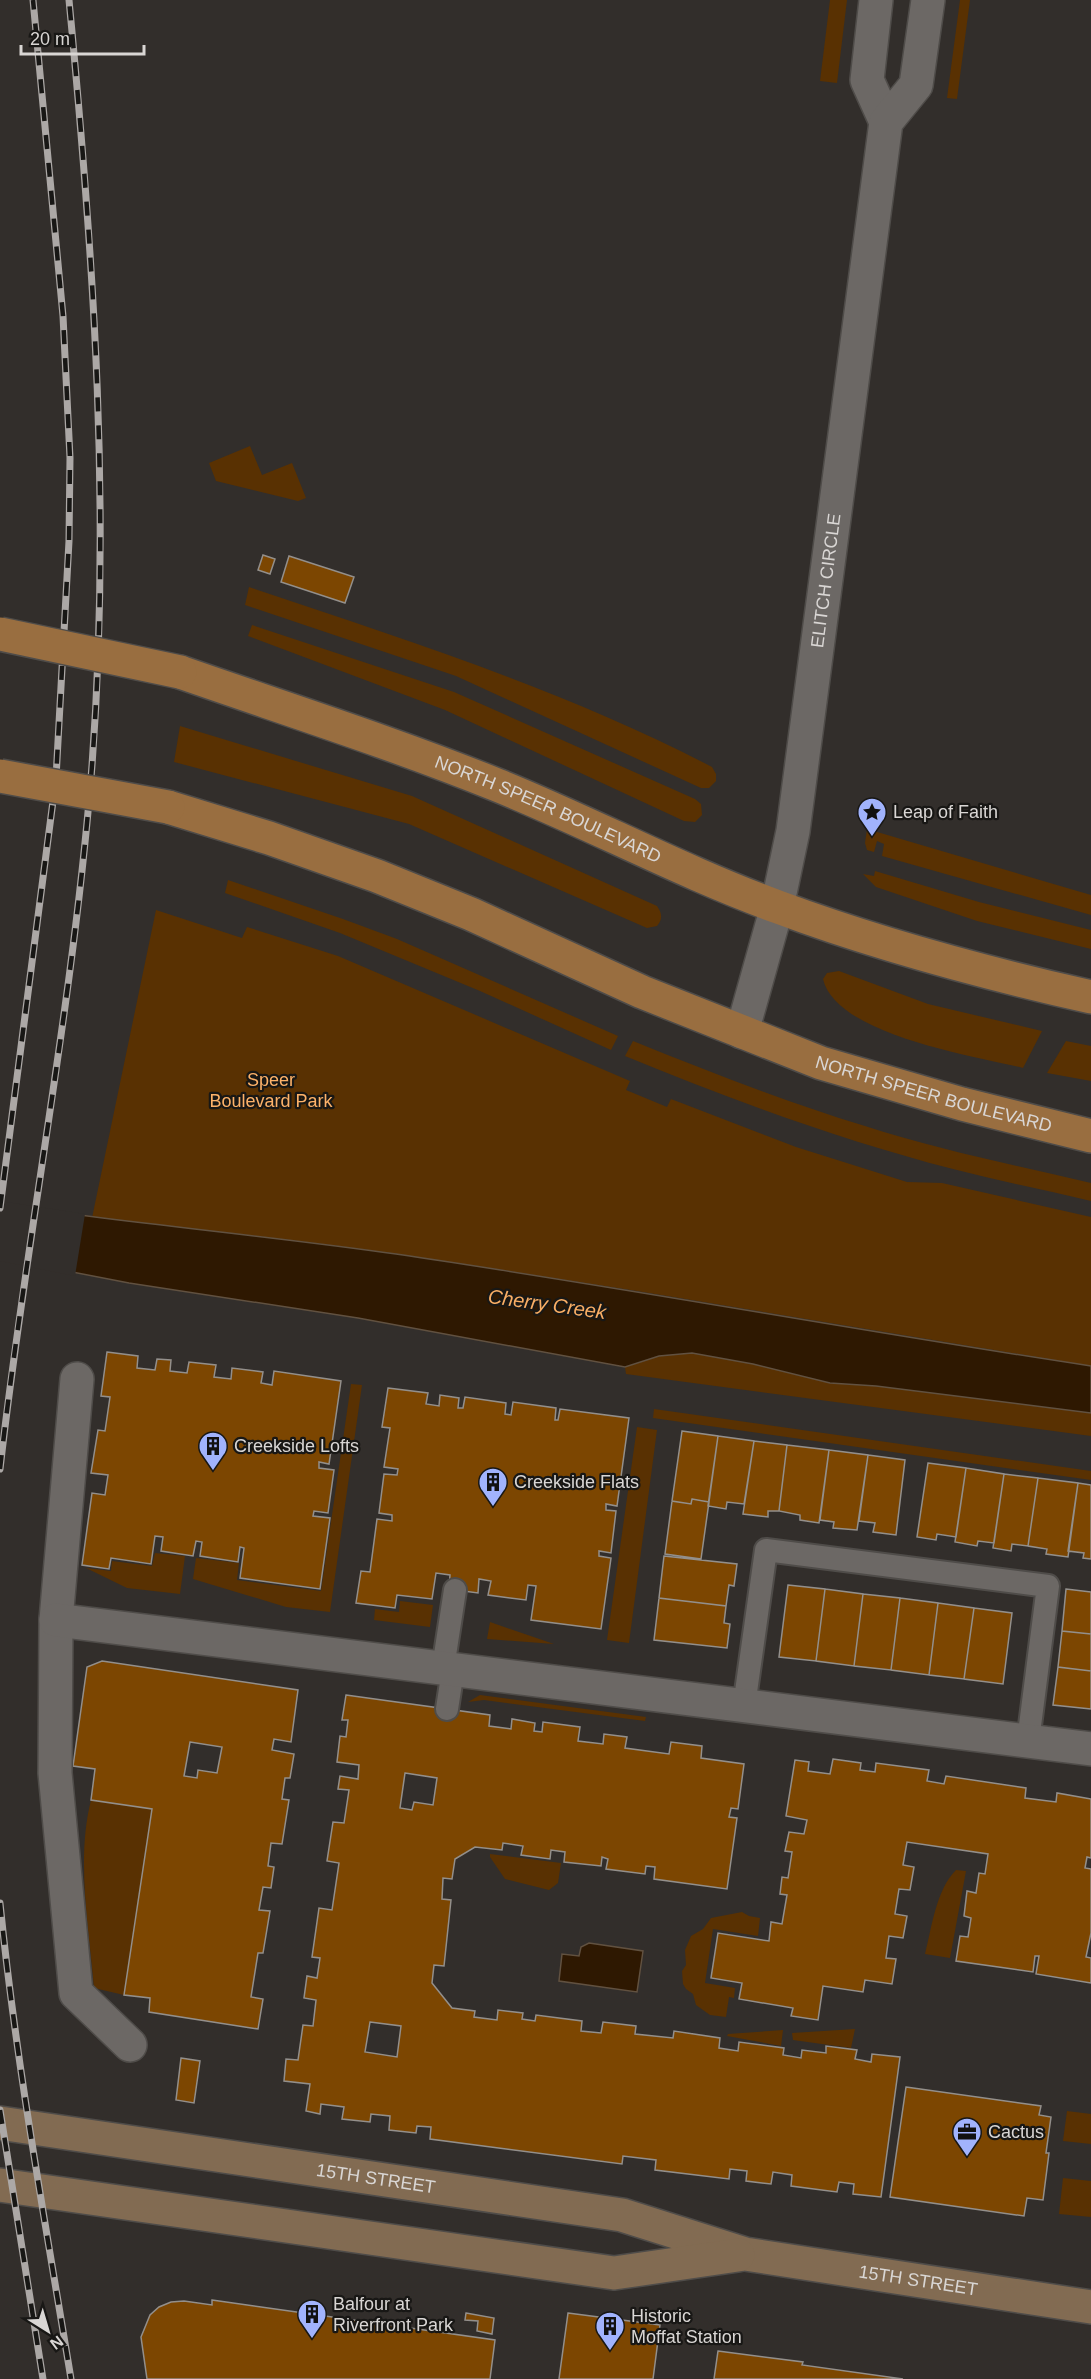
<svg xmlns="http://www.w3.org/2000/svg" width="1091" height="2379" font-family="Helvetica,sans-serif">
<rect width="100%" height="100%" fill="#322e2b"/>
<path fill="#593102" d="M 830,0 L 847,0 L 837,83 L 820,81 Z
M 960,0 L 970,0 L 957,99 L 947,98 Z
M 250,446 L 262,475 L 292,463 L 306,498 L 298,501 L 216,481 L 209,463 Z
M 249,587 C 406,640 565,690 712,767 L 716,774 L 716,781 L 709,788 L 701,788 L 456,676 L 245,605 Z
M 252,625 L 454,692 L 695,799 L 701,804 L 702,815 L 695,822 L 684,821 L 445,710 L 248,636 Z
M 180,726 L 412,796 L 657,906 C 662,913 663,919 657,926 L 647,928 L 409,824 L 174,762 Z
M 867,829 L 1091,895 L 1091,915 L 882,856 L 884,844 L 877,841 L 874,852 L 867,850 L 865,843 Z
M 875,871 L 979,902 L 1091,930 L 1091,949 L 977,921 L 876,887 L 863,874 L 874,876 Z
M 228,880 L 343,919 L 397,939 L 618,1036 L 611,1050 L 480,991 L 340,933 L 225,893 Z
M 156,910 L 242,938 L 247,927 L 338,956 L 630,1081 L 626,1090 L 667,1107 L 671,1099 L 796,1147 L 907,1182 L 942,1183 L 1091,1217 L 1091,1366 L 637,1291 L 392,1253 L 92,1218 Z
M 839,971 L 928,1004 L 1042,1031 L 1023,1068 C 975,1056 836,1035 823,979 L 827,973 Z
M 633,1041 C 710,1072 786,1102 865,1126 C 939,1150 1015,1165 1091,1183 L 1091,1201 C 1045,1190 999,1181 953,1169 C 841,1140 732,1100 625,1056 Z
M 1066,1041 L 1091,1046 L 1091,1081 L 1047,1073 Z
M 692,1353 L 753,1364 L 830,1383 L 876,1386 L 1091,1413 L 1091,1436 L 626,1374 L 625,1367 L 659,1356 Z
M 351,1384 L 362,1385 L 330,1612 L 286,1607 L 193,1579 L 196,1558 L 239,1563 L 237,1580 L 321,1591 Z
M 654,1409 L 1091,1471 L 1091,1480 L 653,1418 Z
M 637,1427 L 657,1430 L 629,1643 L 607,1640 Z
M 155,1553 L 185,1556 L 180,1594 L 127,1588 L 86,1568 L 111,1571 L 112,1561 L 152,1566 Z
M 400,1601 L 433,1605 L 430,1627 L 374,1620 L 375,1609 L 399,1612 Z
M 490,1622 L 554,1644 L 487,1639 Z
M 480,1695 L 646,1717 L 645,1721 L 484,1700 L 468,1702 Z
M 91,1800 L 152,1809 L 124,1995 L 94,1988 C 89,1927 76,1860 91,1800 Z
M 490,1854 L 561,1863 L 558,1883 L 549,1890 L 505,1879 L 490,1857 Z
M 956,1870 L 966,1871 L 950,1958 L 925,1954 C 932,1927 936,1890 956,1870 Z
M 742,1912 L 749,1916 L 760,1918 L 758,1936 L 713,1929 L 705,1983 L 735,1988 L 734,1998 L 729,1997 L 726,2017 L 710,2015 L 696,2005 L 693,1994 L 686,1989 L 683,1984 L 682,1971 L 686,1965 L 685,1950 L 691,1936 L 703,1929 L 711,1918 Z
M 855,2029 L 851,2048 L 793,2040 L 792,2033 Z
M 783,2030 L 781,2046 L 727,2036 L 728,2034 Z
M 1067,2111 L 1091,2114 L 1091,2144 L 1063,2141 Z
M 1063,2178 L 1091,2181 L 1091,2217 L 1059,2214 Z"/>
<path fill="#2e1801" stroke="#615140" stroke-width="1.5" d="M 0,1204 C 132,1224 264,1235 396,1254 C 628,1288 859,1331 1091,1366 L 1091,1413 L 876,1386 L 830,1383 L 753,1364 L 692,1353 L 659,1356 L 625,1367 L 358,1318 L 129,1283 L 0,1258 Z
M 589,1943 L 643,1951 L 637,1992 L 559,1981 L 562,1954 L 579,1956 L 581,1947 Z"/>
<path fill="#322e2b" d="M 0,1201 L 85,1214 L 75,1276 L 0,1261 Z"/>
<path fill="#7c4601" stroke="#938f8b" stroke-width="1.5" fill-rule="evenodd" d="M 263,555 L 275,559 L 270,574 L 258,570 Z
M 289,556 L 354,577 L 345,603 L 281,582 Z
M 107,1352 L 138,1356 L 137,1368 L 155,1370 L 157,1359 L 171,1360 L 170,1371 L 187,1373 L 189,1362 L 216,1365 L 214,1377 L 231,1379 L 232,1368 L 263,1372 L 261,1383 L 272,1385 L 274,1371 L 341,1381 L 329,1464 L 319,1462 L 319,1468 L 334,1470 L 328,1513 L 314,1511 L 313,1516 L 330,1518 L 320,1589 L 240,1578 L 244,1548 L 240,1547 L 238,1562 L 200,1556 L 202,1542 L 196,1541 L 193,1556 L 161,1551 L 163,1537 L 155,1536 L 151,1564 L 111,1558 L 109,1569 L 82,1565 L 92,1493 L 105,1495 L 108,1475 L 91,1473 L 98,1430 L 105,1431 L 110,1397 L 101,1396 Z
M 388,1388 L 428,1393 L 426,1404 L 439,1406 L 440,1395 L 459,1398 L 458,1408 L 463,1408 L 465,1397 L 506,1403 L 505,1414 L 511,1415 L 513,1402 L 556,1408 L 555,1420 L 558,1420 L 560,1409 L 629,1418 L 617,1506 L 606,1504 L 606,1510 L 616,1511 L 611,1553 L 599,1551 L 599,1556 L 611,1558 L 601,1629 L 531,1620 L 536,1586 L 528,1585 L 526,1600 L 488,1595 L 491,1581 L 479,1579 L 478,1593 L 449,1589 L 450,1575 L 436,1573 L 432,1599 L 397,1595 L 395,1608 L 356,1603 L 361,1571 L 370,1572 L 377,1519 L 392,1521 L 392,1515 L 379,1513 L 384,1474 L 397,1475 L 398,1469 L 384,1467 L 390,1428 L 382,1427 Z
M 682,1431 L 718,1436 L 709,1502 L 692,1499 L 691,1504 L 672,1501 Z
M 718,1436 L 754,1441 L 744,1504 L 727,1502 L 726,1509 L 708,1506 Z
M 754,1441 L 787,1445 L 779,1511 L 768,1511 L 768,1517 L 743,1514 Z
M 787,1445 L 829,1450 L 819,1523 L 800,1520 L 800,1515 L 779,1511 Z
M 829,1450 L 868,1455 L 857,1530 L 833,1528 L 834,1522 L 820,1520 Z
M 868,1455 L 905,1460 L 896,1535 L 873,1532 L 875,1523 L 859,1521 Z
M 928,1463 L 966,1468 L 956,1537 L 937,1534 L 936,1540 L 917,1537 Z
M 966,1468 L 1004,1474 L 994,1543 L 978,1541 L 977,1546 L 955,1542 Z
M 1004,1474 L 1038,1478 L 1028,1546 L 1012,1544 L 1011,1551 L 993,1548 Z
M 1038,1478 L 1078,1483 L 1068,1557 L 1046,1554 L 1047,1549 L 1028,1546 Z
M 1078,1483 L 1091,1485 L 1091,1559 L 1083,1558 L 1084,1553 L 1068,1551 Z
M 692,1499 L 709,1502 L 701,1559 L 665,1554 L 672,1501 L 691,1504 Z
M 664,1556 L 737,1564 L 734,1586 L 729,1585 L 726,1606 L 659,1598 Z
M 788,1585 L 825,1589 L 816,1661 L 779,1657 Z
M 825,1589 L 863,1594 L 854,1666 L 816,1661 Z
M 1066,1589 L 1091,1592 L 1091,1634 L 1062,1631 Z
M 863,1594 L 900,1598 L 891,1670 L 854,1666 Z
M 659,1598 L 726,1606 L 724,1623 L 730,1624 L 727,1648 L 654,1640 Z
M 900,1598 L 938,1603 L 929,1675 L 891,1670 Z
M 938,1603 L 974,1608 L 964,1679 L 929,1675 Z
M 974,1608 L 1012,1613 L 1003,1684 L 964,1679 Z
M 1062,1631 L 1091,1634 L 1091,1671 L 1058,1667 Z
M 102,1661 L 298,1690 L 291,1742 L 274,1739 L 272,1750 L 294,1754 L 290,1778 L 285,1778 L 282,1799 L 289,1800 L 282,1844 L 271,1843 L 268,1866 L 274,1867 L 271,1888 L 263,1887 L 259,1910 L 270,1911 L 263,1953 L 258,1953 L 251,1997 L 263,1999 L 258,2029 L 149,2012 L 150,1998 L 124,1995 L 152,1809 L 91,1800 L 95,1769 L 73,1766 L 87,1667 ZM 190,1742 L 222,1747 L 217,1773 L 198,1770 L 197,1778 L 184,1776 Z
M 1058,1667 L 1091,1671 L 1091,1709 L 1053,1705 Z
M 346,1695 L 490,1715 L 489,1726 L 511,1729 L 512,1719 L 535,1723 L 534,1731 L 542,1732 L 543,1722 L 580,1727 L 578,1741 L 603,1744 L 604,1734 L 627,1737 L 625,1748 L 669,1754 L 671,1742 L 702,1746 L 701,1758 L 744,1764 L 738,1809 L 731,1808 L 729,1817 L 737,1818 L 727,1889 L 654,1879 L 655,1867 L 646,1866 L 645,1874 L 606,1869 L 608,1859 L 602,1857 L 601,1866 L 564,1862 L 565,1852 L 551,1850 L 550,1859 L 521,1855 L 523,1846 L 503,1843 L 502,1850 L 475,1847 L 455,1859 L 452,1879 L 443,1878 L 442,1899 L 451,1900 L 444,1966 L 434,1965 L 432,1983 L 452,2008 L 475,2011 L 474,2017 L 497,2020 L 498,2010 L 523,2013 L 522,2019 L 535,2021 L 536,2015 L 582,2021 L 581,2031 L 601,2033 L 603,2022 L 636,2026 L 635,2034 L 673,2038 L 674,2031 L 720,2038 L 719,2048 L 738,2051 L 739,2042 L 784,2048 L 783,2055 L 801,2058 L 802,2050 L 826,2053 L 826,2046 L 857,2050 L 855,2059 L 871,2062 L 872,2054 L 900,2057 L 881,2197 L 853,2194 L 854,2184 L 839,2182 L 837,2192 L 791,2186 L 792,2175 L 773,2172 L 771,2184 L 746,2181 L 747,2171 L 730,2169 L 729,2179 L 655,2170 L 656,2160 L 623,2156 L 622,2164 L 430,2139 L 431,2127 L 417,2126 L 416,2133 L 389,2130 L 390,2116 L 371,2114 L 370,2122 L 342,2119 L 344,2107 L 321,2104 L 320,2114 L 306,2111 L 310,2084 L 284,2081 L 286,2059 L 298,2060 L 303,2025 L 313,2026 L 316,2000 L 304,1998 L 307,1976 L 317,1978 L 320,1958 L 312,1957 L 319,1908 L 332,1910 L 339,1863 L 327,1861 L 333,1822 L 344,1823 L 349,1790 L 338,1789 L 340,1776 L 358,1779 L 359,1765 L 337,1762 L 340,1736 L 346,1737 L 348,1720 L 342,1720 ZM 405,1773 L 437,1778 L 433,1805 L 414,1802 L 412,1810 L 400,1808 ZM 370,2022 L 401,2026 L 397,2057 L 365,2052 Z
M 833,1759 L 861,1763 L 860,1770 L 875,1772 L 876,1763 L 929,1770 L 927,1781 L 944,1784 L 946,1776 L 1026,1788 L 1025,1798 L 1056,1802 L 1057,1793 L 1091,1799 L 1091,1858 L 1087,1857 L 1085,1868 L 1091,1869 L 1091,1933 L 1086,1957 L 1091,1958 L 1091,1983 L 1036,1974 L 1039,1956 L 1035,1956 L 1033,1972 L 956,1961 L 960,1936 L 968,1937 L 971,1918 L 964,1916 L 967,1891 L 976,1893 L 979,1873 L 985,1874 L 988,1854 L 907,1842 L 903,1865 L 914,1867 L 910,1890 L 899,1889 L 895,1914 L 907,1916 L 903,1938 L 889,1936 L 886,1958 L 896,1959 L 892,1984 L 865,1980 L 863,1992 L 823,1986 L 818,2020 L 791,2016 L 793,2008 L 739,1999 L 742,1983 L 711,1978 L 718,1933 L 769,1941 L 771,1922 L 782,1924 L 787,1895 L 780,1894 L 782,1877 L 788,1878 L 792,1852 L 785,1851 L 789,1832 L 804,1834 L 807,1820 L 786,1816 L 795,1760 L 809,1762 L 808,1771 L 830,1774 Z
M 181,2058 L 200,2061 L 194,2103 L 176,2100 Z
M 906,2087 L 1041,2106 L 1039,2115 L 1051,2117 L 1046,2153 L 1049,2153 L 1043,2200 L 1027,2198 L 1024,2216 L 890,2197 Z
M 212,2300 L 495,2340 L 490,2379 L 147,2379 L 141,2337 L 150,2315 L 159,2307 L 171,2302 L 184,2301 L 212,2305 Z
M 466,2313 L 494,2318 L 492,2334 L 477,2331 L 478,2321 L 465,2320 Z
M 568,2313 L 660,2325 L 653,2379 L 559,2379 Z
M 718,2351 L 803,2362 L 802,2365 L 903,2379 L 714,2379 Z"/>
<g fill="none" stroke-linecap="round" stroke-linejoin="round">
<g stroke="#4f4c49" stroke-width="26">
<path id="lane" d="M 443,1668 L 455,1590
M 744,1706 L 766,1550 L 1048,1586 L 1028,1741
M 447,1709 L 453,1670"/>
</g>
<g stroke="#4f4c49" stroke-width="36">
<g id="street">
<path d="M 876,0 L 867,80 L 886,122"/>
<path id="s1" d="M 742,1032 L 777,907 L 793,831 L 886,122 L 916,85 L 928,0"/>
<path d="M 77,1379 L 56,1620 L 55,1773 L 76,1993 L 130,2045"/>
<path d="M 56,1620 L 1091,1749"/>
</g>
</g>
<g stroke="#4f4c49" stroke-width="36">
<g id="secondary">
<path id="s2" d="M 0,2123 L 622,2215 L 745,2254 L 1091,2307"/>
<path d="M 0,2185 L 614,2273 L 738,2255"/>
</g>
</g>
<g stroke="#4f4c49" stroke-width="36">
<g id="primary">
<path id="s3" d="M 180,672 C 286,709 393,743 497,785 C 591,823 682,872 778,907 C 880,945 985,973 1091,997"/>
<path id="s4" d="M 168,807 L 269,838 L 377,876 L 471,914 L 642,992 L 821,1063 L 962,1104 L 1091,1136"/>
</g>
</g>
<use href="#lane" stroke="#6c6865" stroke-width="22"/>
<use href="#street" stroke="#6c6865" stroke-width="33"/>
<use href="#secondary" stroke="#826b52" stroke-width="33"/>
<use href="#primary" stroke="#996e40" stroke-width="33"/>
<g stroke="#aca8a6" stroke-width="7">
<path id="rail" d="M 0,1208 L 56,778 L 69,541 L 70,458 L 63,316 L 33,0
M 0,1469 C 26,1238 72,1010 91,778 C 112,516 94,261 69,0
M 0,1903 C 16,2063 45,2221 71,2379
M 0,2110 L 43,2379"/>
</g>
<use href="#rail" stroke="#181715" stroke-width="4.5" stroke-dasharray="14" stroke-linecap="butt"/>
<g stroke="#4f4c49" stroke-width="36" stroke-linecap="butt">
<path id="primary-bridge" d="M 0,634 L 180,672
M 0,776 L 168,807"/>
</g>
<use href="#primary-bridge" stroke="#996e40" stroke-width="33"/>
</g>
<defs>
<g id="sight-pin" transform="scale(1.5)"><path d="M0 17L-7.5 6A9.5 9.5 0 1 1 7.5 6Z" fill="#a1b3fd" stroke="#181715"/><path d="M0-6L1.8-2.2L6-1.7L2.9 1.2L3.7 5.4L0 3.3L-3.7 5.4L-2.9 1.2L-6-1.7L-1.8-2.2Z" fill="#111"/></g>
<g id="building-pin" transform="scale(1.5)"><path d="M0 17L-7.5 6A9.5 9.5 0 1 1 7.5 6Z" fill="#a1b3fd" stroke="#181715"/><path d="M-4-6H4V6H1V3H-1V6H-4ZM-2.5-4.3h1.7v1.8h-1.7ZM.8-4.3h1.7v1.8H.8ZM-2.5-1h1.7V.8h-1.7ZM.8-1h1.7V.8H.8Z" fill="#111"/></g>
<g id="office-pin" transform="scale(1.5)"><path d="M0 17L-7.5 6A9.5 9.5 0 1 1 7.5 6Z" fill="#a1b3fd" stroke="#181715"/><path d="M-6-3h4V-5.5h4V-3h4V5H-6ZM-1-4.5V-3h2v-1.5ZM-6 0V1H6V0Z" fill="#111"/></g>
</defs>
<g fill-rule="evenodd">
<use href="#sight-pin" x="872" y="812"/>
<use href="#building-pin" x="213" y="1446"/>
<use href="#building-pin" x="493" y="1482"/>
<use href="#office-pin" x="967" y="2132"/>
<use href="#building-pin" x="312" y="2314"/>
<use href="#building-pin" x="610" y="2326"/>
</g>
<g text-anchor="middle" stroke-width="4.5" stroke-linejoin="round" paint-order="stroke">
<g font-size="18" fill="#d9d6d4" stroke="#181715">
<text dy="6" stroke="none"><textPath href="#s1" startOffset="460">ELITCH CIRCLE</textPath></text>
<text dy="6" stroke="none"><textPath href="#s3" startOffset="393">NORTH SPEER BOULEVARD</textPath></text>
<text dy="6" stroke="none"><textPath href="#s4" startOffset="819">NORTH SPEER BOULEVARD</textPath></text>
<text dy="6" stroke="none"><textPath href="#s2" startOffset="380">15TH STREET</textPath></text>
<text dy="6" stroke="none"><textPath href="#s2" startOffset="933">15TH STREET</textPath></text>
</g>
<g font-size="18" fill="#d9d6d4" stroke="#181715" text-anchor="start">
<text x="893" y="818">Leap of Faith</text>
<text x="234" y="1452">Creekside Lofts</text>
<text x="514" y="1488">Creekside Flats</text>
<text x="988" y="2138">Cactus</text>
<text x="333" y="2310">Balfour at<tspan x="333" dy="21">Riverfront Park</tspan></text>
<text x="631" y="2322">Historic<tspan x="631" dy="21">Moffat Station</tspan></text>
</g>
<g font-size="18" fill="#fdb269" stroke="#181715">
<text x="271" y="1086">Speer<tspan x="271" dy="21">Boulevard Park</tspan></text>
</g>
<g font-size="20" font-style="italic" fill="#f9ae65" stroke="#181715">
<text transform="translate(547 1304) rotate(8)" y="7">Cherry Creek</text>
</g>
</g>
<g transform="translate(48 2331) rotate(143)" stroke="#181715" stroke-width="4.5" paint-order="stroke">
<path d="M0-4.5L10 22L0 15L-10 22Z" fill="#d9d6d4"/>
<text y="-9" font-size="16" font-weight="bold" text-anchor="middle" fill="#d9d6d4">N</text>
</g>
<path d="M21 45v9h123v-9" fill="none" stroke="#d9d6d4" stroke-width="3"/>
<text x="30" y="45" font-size="18" fill="#d9d6d4" stroke="#181715" stroke-width="4.5" paint-order="stroke">20 m</text>
</svg>
